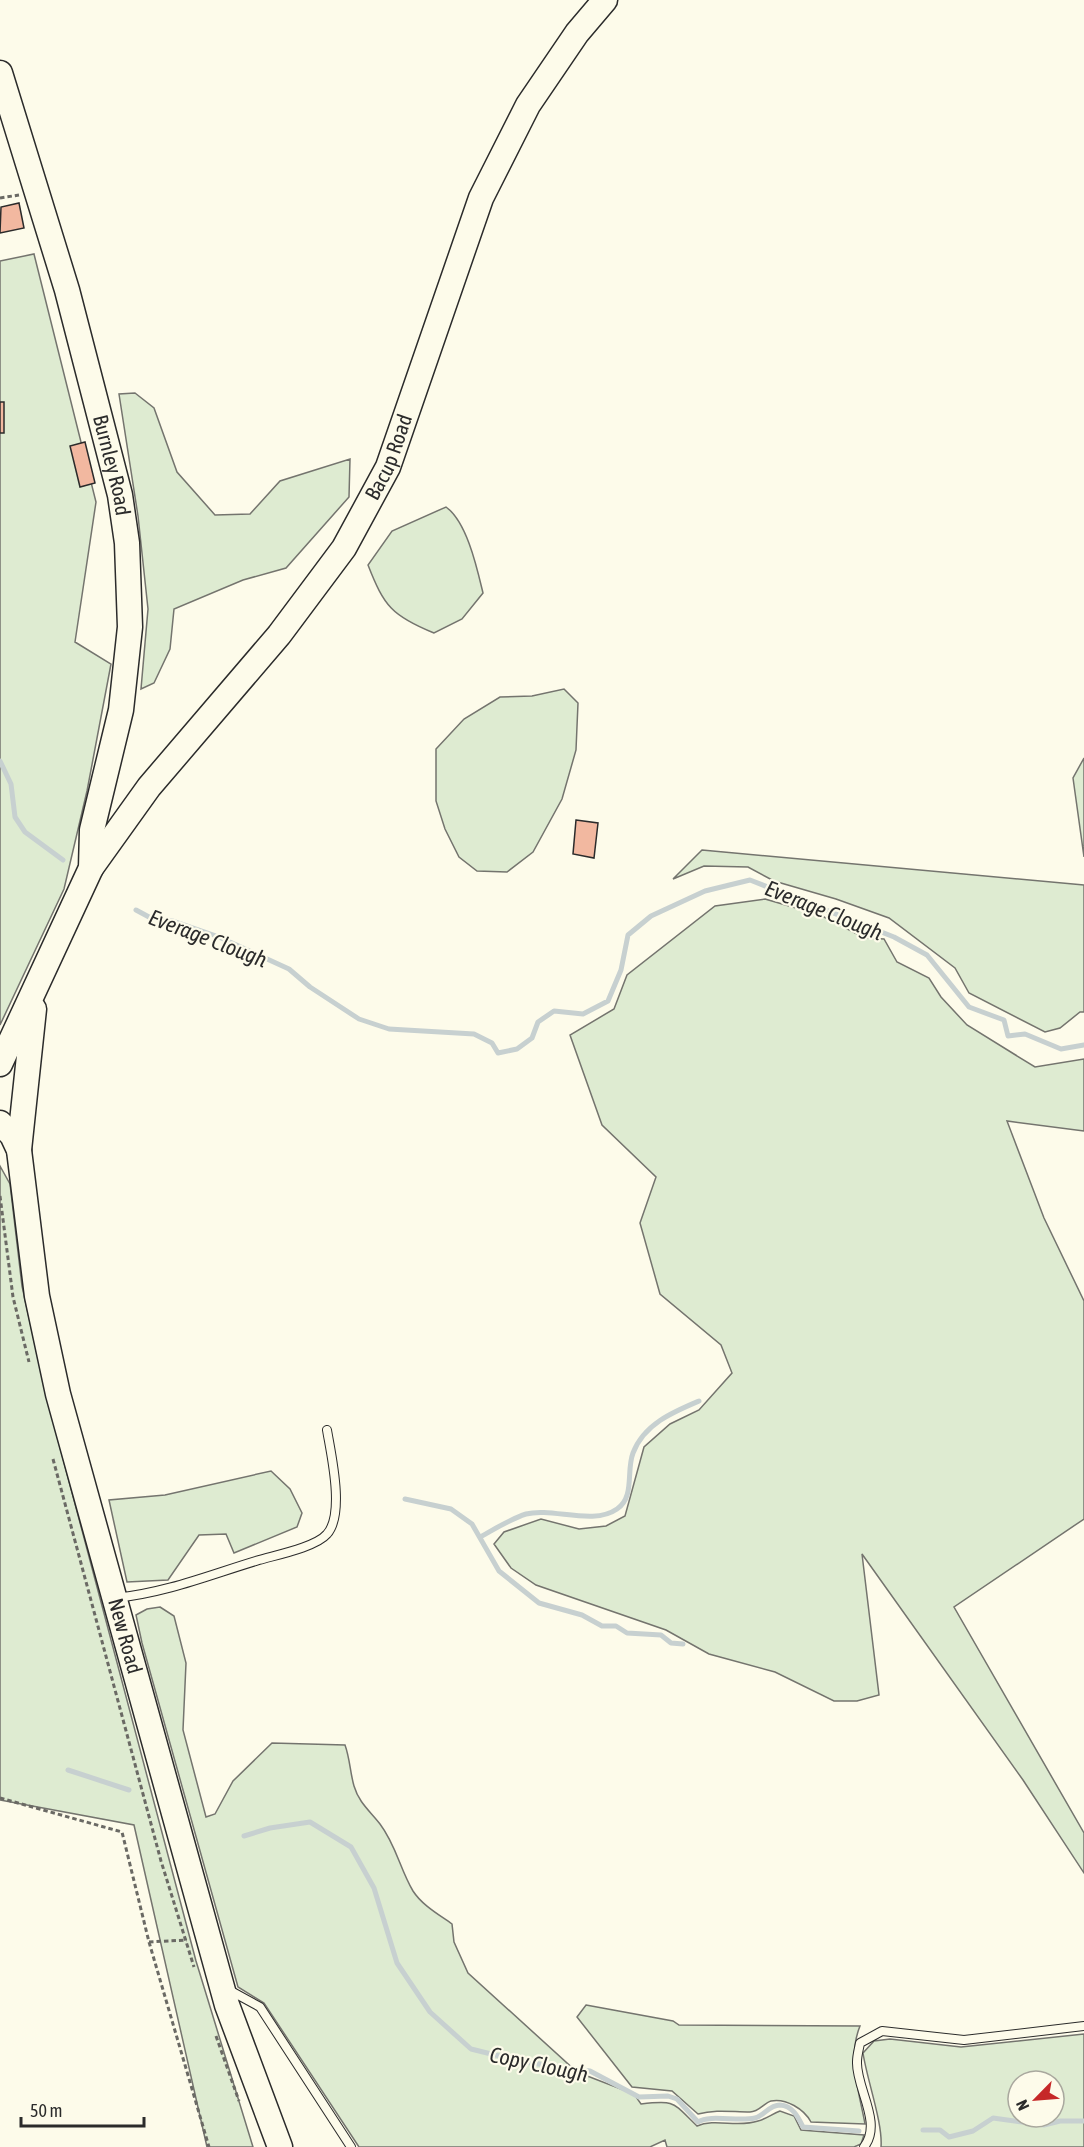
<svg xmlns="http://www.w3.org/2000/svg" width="1084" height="2147" font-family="'Asap Condensed',sans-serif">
<rect width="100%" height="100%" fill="#fdfbea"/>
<path fill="#deebd1" stroke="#74746e" stroke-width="1.5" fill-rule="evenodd" d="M 34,254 L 96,502 L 75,642 L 111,664 L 87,791 L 64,889 L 0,1025 L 0,261 Z
M 135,393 L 154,408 L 177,472 L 215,515 L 250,514 L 280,481 L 350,459 L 349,497 L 286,568 L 243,580 L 174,609 L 170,649 L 154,683 L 141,689 L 148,609 L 138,516 L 119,394 Z
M 446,507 C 467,522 477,568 483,593 L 462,619 L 434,633 C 392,616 384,606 368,565 L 392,531 Z
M 564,689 L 578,703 L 576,750 L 562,799 L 533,852 L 507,872 L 477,871 L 459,857 L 445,829 L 436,801 L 436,749 L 464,719 L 500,697 L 532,696 Z
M 1084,758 L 1084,857 L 1073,778 Z
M 702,850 L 1084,885 L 1084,1012 L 1080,1012 L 1060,1028 L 1045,1032 L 969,993 L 955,968 L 889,918 L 836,899 L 774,881 L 748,867 L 704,866 L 673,879 Z
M 765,899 L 820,915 L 865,938 L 884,939 L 897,962 L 929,978 L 941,997 L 967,1025 L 1035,1067 L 1084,1059 L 1084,1131 L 1007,1121 L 1044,1218 L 1084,1301 L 1084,1519 L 954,1607 L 1084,1833 L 1084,1873 L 1023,1780 L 862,1554 L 879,1695 L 857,1701 L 834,1701 L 775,1672 L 709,1654 L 666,1630 L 536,1585 L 511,1568 L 494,1544 L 504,1532 L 541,1519 L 579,1529 L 606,1526 L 625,1516 L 644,1447 L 670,1424 L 699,1410 L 732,1373 L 721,1345 L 660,1294 L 640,1223 L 656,1177 L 602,1125 L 570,1035 L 614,1009 L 627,975 L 715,906 Z
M 0,1166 L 10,1184 L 22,1286 L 47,1398 L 196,1961 L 253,2147 L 207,2147 L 134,1825 L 0,1800 Z
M 271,1471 L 290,1489 L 302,1513 L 297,1527 L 234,1553 L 226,1534 L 199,1535 L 168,1580 L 127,1582 L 109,1500 L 165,1495 Z
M 160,1607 L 174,1616 L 186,1663 L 183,1730 L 206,1817 L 215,1814 L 233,1781 L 272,1743 L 345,1745 C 350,1759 350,1772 354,1786 C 359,1803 370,1811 380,1824 C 396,1845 400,1869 413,1891 C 422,1905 438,1914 452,1924 L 454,1942 L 468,1973 L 577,2072 L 634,2094 L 641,2104 C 676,2100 672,2102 697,2126 C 715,2118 738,2128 758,2121 C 766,2119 772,2114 780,2111 L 794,2116 L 801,2130 L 864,2135 L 861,2144 L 854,2147 L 667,2147 L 665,2140 L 650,2147 L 359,2147 L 264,2003 L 238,1987 L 142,1643 L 136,1615 L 147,1609 Z
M 586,2005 L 673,2021 L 679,2025 L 860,2026 C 847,2058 859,2091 865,2124 L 811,2122 C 804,2109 786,2098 771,2101 C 764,2103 759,2112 750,2112 C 732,2112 716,2109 698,2114 L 672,2091 L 632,2087 L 577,2017 Z
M 1084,2034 L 1084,2147 L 881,2147 C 883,2123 867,2080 863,2053 L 874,2041 L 890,2039 L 961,2047 ZM 1018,2081 L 1054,2081 L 1054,2117 L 1018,2117 Z"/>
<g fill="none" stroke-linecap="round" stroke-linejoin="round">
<path stroke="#c7d0d0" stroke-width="5" d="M 0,761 L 11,784 L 15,817 L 25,832 L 63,860
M 136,910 L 149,917 L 173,921 L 219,937 L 289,969 L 310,987 L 359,1019 L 389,1029 L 474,1034 L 492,1043 L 498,1053 L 517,1049 L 532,1038 L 538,1022 L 554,1011 L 583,1014 L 608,1001 L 621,970 L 628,935 L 651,916 L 705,891 L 750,880 L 894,937 L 927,955 L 969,1007 L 1004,1020 L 1008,1036 L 1025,1034 L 1061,1049 L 1084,1045
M 405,1499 L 451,1509 L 472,1524 L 499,1571 L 539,1603 L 582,1615 L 602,1626 L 616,1626 L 627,1633 L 661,1635 L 671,1643 L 683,1644
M 480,1537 C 495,1529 510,1519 526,1514 C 552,1507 593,1526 617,1509 C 635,1497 626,1471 633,1453 C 644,1424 673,1412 699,1401
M 68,1770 L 129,1790
M 244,1836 L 270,1828 L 310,1822 L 351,1847 L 374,1888 L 397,1963 L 430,2012 L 471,2049 L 524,2062 L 590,2071 L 639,2097 L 668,2096 L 677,2099 L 698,2122 C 710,2114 738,2122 755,2118 C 764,2116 769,2105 780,2105 C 793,2106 798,2117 803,2127 L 859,2131
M 923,2130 L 940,2130 L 949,2137 L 973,2131 L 993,2118 L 1044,2125 L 1060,2121 L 1084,2121"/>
</g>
<path fill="#f2b8a0" stroke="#2b2b2b" stroke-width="1.5" d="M 19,203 L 24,228 L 0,233 L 1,207 Z
M 0,402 L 4,402 L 4,433 L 0,433 Z
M 85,442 L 95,483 L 80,487 L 70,446 Z
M 576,820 L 598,823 L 594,858 L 573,854 Z"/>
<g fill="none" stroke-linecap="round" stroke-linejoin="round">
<g stroke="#2b2b2b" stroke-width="10">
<path id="service" d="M 116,1598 C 169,1592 209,1575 259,1560 C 276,1555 316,1547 327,1534 C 345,1514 331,1454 327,1430
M 229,1990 L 260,2007 L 351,2147
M 864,2147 C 883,2123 856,2088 857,2062 C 857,2055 859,2049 860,2043 L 882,2031 L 964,2040 L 1084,2026"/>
</g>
<g stroke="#2b2b2b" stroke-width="27">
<g id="primary">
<path id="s1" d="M 91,868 L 149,787 L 279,635 L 344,548 L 388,467 L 481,198 L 528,105 L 577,33 L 605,0"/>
</g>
</g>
<g stroke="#2b2b2b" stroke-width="27">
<g id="trunk">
<path id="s2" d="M 0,73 L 67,290 L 120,495 L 127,543 L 130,627 L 121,710 L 92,830 L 91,868 L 0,1064"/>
<path id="s3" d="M 0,1123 L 12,1135 L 19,1150 L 37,1296 L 58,1394 L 227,2005 L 280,2147"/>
<path d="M 19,1150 L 34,1009"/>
</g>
</g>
<path stroke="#6a6964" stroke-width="3" stroke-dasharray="4.5 3" stroke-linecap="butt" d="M 0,198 L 19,195
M 0,1196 L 13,1297 L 29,1362
M 53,1459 L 161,1861 L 194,1967
M 0,1798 L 122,1832 L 149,1942 L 209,2147
M 149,1942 L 187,1940
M 216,2036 L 239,2101"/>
<use href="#service" stroke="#fdfbea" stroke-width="8"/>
<use href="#primary" stroke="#fdfbea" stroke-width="24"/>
<use href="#trunk" stroke="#fdfbea" stroke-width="24"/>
</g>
<g text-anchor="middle" stroke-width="4.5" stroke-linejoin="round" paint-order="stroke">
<g font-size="21" fill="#2b2b2b" stroke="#fdfbea">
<text dy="7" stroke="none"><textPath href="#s1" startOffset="510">Bacup Road</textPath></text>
<text dy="7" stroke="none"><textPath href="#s2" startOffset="408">Burnley Road</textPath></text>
<text dy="7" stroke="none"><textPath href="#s3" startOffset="532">New Road</textPath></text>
</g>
<g font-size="22" font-style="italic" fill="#2b2b2b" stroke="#fdfbea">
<text transform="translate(824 910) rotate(22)" y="8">Everage Clough</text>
<text transform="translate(208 938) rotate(21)" y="8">Everage Clough</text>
<text transform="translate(539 2064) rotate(12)" y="8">Copy Clough</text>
</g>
</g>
<g transform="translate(1036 2099) rotate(245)"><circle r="28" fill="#fdfbea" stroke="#a9a89e" stroke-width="1.5"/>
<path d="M0-4.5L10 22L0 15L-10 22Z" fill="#c62828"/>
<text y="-9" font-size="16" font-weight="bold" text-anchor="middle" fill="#2b2b2b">N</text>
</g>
<path d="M21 2117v9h123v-9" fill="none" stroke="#2b2b2b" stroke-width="3"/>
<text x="30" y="2117" font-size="18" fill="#2b2b2b" stroke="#fdfbea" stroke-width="4.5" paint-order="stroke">50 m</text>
</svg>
